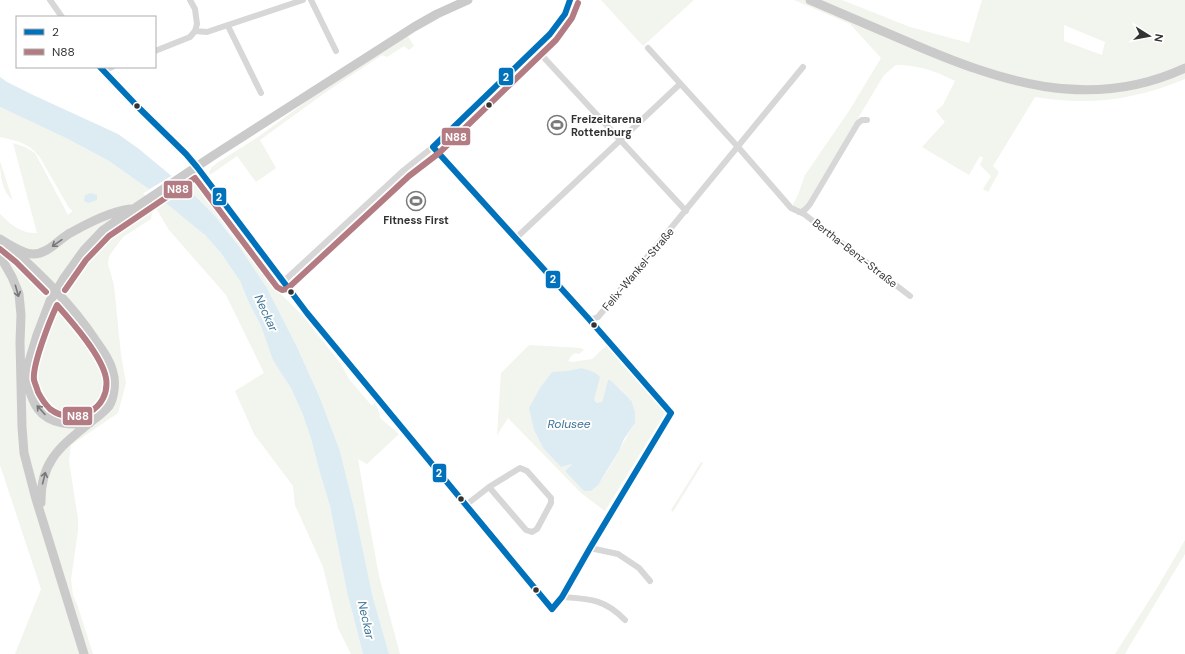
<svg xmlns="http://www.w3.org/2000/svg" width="1185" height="654" font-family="'DM Sans',sans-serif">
<rect width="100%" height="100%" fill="#fff"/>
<path fill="#f1f5ed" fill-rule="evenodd" d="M 601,0 L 694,0 L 643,46 Z
M 794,0 L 842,0 L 910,27 L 969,43 L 982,0 L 1185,0 L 1185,79 C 1134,100 1089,106 1035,97 L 993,166 L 999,172 L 988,192 L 983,189 L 991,176 L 980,165 L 983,158 L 980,156 L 969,175 L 922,147 L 945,122 L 936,111 L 943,105 L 955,81 C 936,71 918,65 896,65 L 884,75 L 805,206 L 800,209 L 791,208 L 798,195 L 805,175 L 849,111 L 881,58 L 850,24 ZM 1064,25 L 1105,42 L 1102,55 L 1064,41 Z
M 408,36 L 414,46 L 409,50 L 404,46 L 387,57 L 382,55 L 326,92 L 260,140 L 276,168 L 256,182 L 237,156 L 210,175 L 209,172 L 212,167 L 217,163 L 258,137 L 341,76 Z
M 0,107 L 66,138 L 109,161 L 150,190 L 143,193 L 154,204 L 163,199 L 205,235 L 221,253 L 240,281 L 249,303 L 261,326 L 283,376 L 291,388 L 303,415 L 311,439 L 320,473 L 330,506 L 347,592 L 363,654 L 351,654 L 338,628 L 323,567 L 295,505 L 293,486 L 254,434 L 235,391 L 264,373 L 226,295 L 169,230 L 154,205 L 151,219 L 123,237 L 109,256 L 108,264 L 114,285 L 121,355 L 126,383 L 118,413 L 71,445 L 69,461 L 78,519 L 78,531 L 71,579 L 73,595 L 78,607 L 93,654 L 15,654 L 41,589 L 0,465 L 0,214 C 10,224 21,234 37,233 L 13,143 L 25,147 L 35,153 L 67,213 L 67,215 L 73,211 L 69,208 L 41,159 C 30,143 18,141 0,137 Z
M 0,161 L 12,198 L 12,200 C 2,190 0,175 0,161 Z
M 188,182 L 194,182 L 205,187 L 261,262 L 277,290 L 303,316 L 341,364 L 349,379 L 372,406 L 375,403 L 379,412 L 380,418 L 399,434 L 367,464 L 358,459 L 366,506 L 379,576 L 400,654 L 389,654 L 372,594 L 355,512 L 340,451 L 320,398 L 297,347 L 267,288 L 230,234 L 215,216 L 183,186 Z
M 529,345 L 581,348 L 584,350 L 579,354 L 576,353 L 572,355 L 568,361 L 572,362 L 592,359 L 606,346 L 665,413 L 605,511 L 581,493 L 508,418 L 497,435 L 501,373 ZM 581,368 L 594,400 L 597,404 L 602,402 L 608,380 L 620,389 L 630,399 L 629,401 L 631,401 L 635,423 C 620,446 610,474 591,491 L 565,471 L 572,464 L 561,467 L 543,448 L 534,430 L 567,371 Z
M 701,462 L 703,463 L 673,512 L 671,510 Z
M 1185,540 L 1185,554 L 1129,647 L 1125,654 L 1115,654 L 1157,588 Z"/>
<path fill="#ddebf3" d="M 0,77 L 7,82 L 33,95 L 118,134 L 139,149 L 192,193 L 215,216 L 238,245 L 267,288 L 297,347 L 320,398 L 340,451 L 355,512 L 372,594 L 389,654 L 363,654 L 347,592 L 330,506 L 320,473 L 311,439 L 303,415 L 291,388 L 283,376 L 273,360 L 261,326 L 249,303 L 240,281 L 221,253 L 205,235 L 150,190 L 109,161 L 66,138 L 0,107 Z
M 91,193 L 97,195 L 97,200 L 88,203 L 84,201 L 85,195 Z
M 581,368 C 587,370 595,371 600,377 L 594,400 L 597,403 L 602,402 L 608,380 L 610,380 L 630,399 L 629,401 L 631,400 L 635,412 L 635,423 L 624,439 L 619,451 L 598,485 L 591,491 L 584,491 L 565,471 L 572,464 L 561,467 L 543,448 L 534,430 L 529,408 L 540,388 L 552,372 L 567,371 Z"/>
<path fill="#fff" d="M 173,175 L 185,184 L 161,200 L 148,190 Z"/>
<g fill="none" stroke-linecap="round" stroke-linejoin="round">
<path stroke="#d7d7d7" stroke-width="6" d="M 50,0 L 62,17
M 311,0 L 336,51
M 228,26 L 261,93
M 195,31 L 207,32 L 303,0
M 535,48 L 686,211
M 648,48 L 738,147 L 791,208 L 804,214 L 910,296
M 155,51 L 190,37 L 195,31 L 197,24 L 195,9 L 190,0
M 100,67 L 138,107 L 186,154 L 197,167 L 307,313 L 466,505 L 543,597 L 552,609 L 562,597 L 610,514
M 103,71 L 112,67
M 433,147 L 588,318 L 593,319 L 598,317 L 803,67
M 799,212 C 804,212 807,208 810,204 L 858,123 L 862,120 L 867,120
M 516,238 L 680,84
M 283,282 L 404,170 L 433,147 L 550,34 L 565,14 L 570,0
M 466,505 L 489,487 L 520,468 L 527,471 L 551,498 L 551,503 L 537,529 L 532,532 L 526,530 L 489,487
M 590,548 L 618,554 L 639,568 L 650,581
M 562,597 C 590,599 605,599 625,620"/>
<path stroke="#cacaca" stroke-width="9" d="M 810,0 C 843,14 876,28 908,42 C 999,81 1088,113 1185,68
M 0,239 C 8,244 24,254 33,254 C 48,254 58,240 70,233 C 89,223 109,212 130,209
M 6,243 C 39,273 72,304 96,341 C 103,351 111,362 113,373 C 116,382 114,398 109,406 C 103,413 96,418 88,424 C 60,447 40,462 41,503
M 0,256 L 12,277 L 19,294 L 21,315 L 20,342 L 22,427 L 24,453 L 36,499 L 84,654
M 64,278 L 84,250 L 102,231 L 135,208 L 211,157 L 414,27 L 437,14 L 468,0
M 26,380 C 29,389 32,401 38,409 C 50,425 72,425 90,423
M 25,383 L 28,365 L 37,335 L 50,301"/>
<path stroke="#cacaca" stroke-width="9" d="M 50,301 L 64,278"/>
<g stroke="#fff" stroke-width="9">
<path id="bus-1" d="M 100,67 L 138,107 L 186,154 L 197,167 L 307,313 L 552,609
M 433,147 L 588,318 L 671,413
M 433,147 L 550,34 L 565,14 L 570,0
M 552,609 L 562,597 L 590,548 L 671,413"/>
</g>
<g stroke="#fff" stroke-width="9">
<path id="bus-2" d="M 0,249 L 16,262 L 46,292
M 65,290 L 86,260 L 109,236 L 195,178 L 277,287 L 282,290 L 287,289 L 409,176 L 439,153 L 556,40 L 572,18 L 578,3
M 57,305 C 72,322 102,356 106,378 C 111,409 75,428 50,409 C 45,404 41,398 38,392 C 37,388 35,384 34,380 C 32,365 50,320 57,305 Z"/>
</g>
<use href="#bus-1" stroke="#0072bc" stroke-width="6"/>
<use href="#bus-2" stroke="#b37b82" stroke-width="6"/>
</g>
<defs><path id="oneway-shaft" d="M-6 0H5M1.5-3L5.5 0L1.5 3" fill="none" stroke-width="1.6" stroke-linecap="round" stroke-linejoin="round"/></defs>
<g stroke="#777">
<use href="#oneway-shaft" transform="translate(57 243) rotate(145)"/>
<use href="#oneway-shaft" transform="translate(17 291) rotate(74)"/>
<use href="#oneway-shaft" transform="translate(41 410) rotate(-132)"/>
<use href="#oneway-shaft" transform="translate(44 478) rotate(-76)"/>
</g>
<defs>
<g id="stadium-ring" transform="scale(1)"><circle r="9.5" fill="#fff" stroke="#7a7a7a" stroke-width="1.5"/><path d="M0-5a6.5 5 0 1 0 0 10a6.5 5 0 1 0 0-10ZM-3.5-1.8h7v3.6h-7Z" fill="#7a7a7a"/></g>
</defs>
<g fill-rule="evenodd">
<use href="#stadium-ring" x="557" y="125"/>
<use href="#stadium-ring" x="416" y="201"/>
</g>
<g fill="#333" stroke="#fff" stroke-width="1.5">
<circle cx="489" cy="105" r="3.5"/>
<circle cx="137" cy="106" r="3.5"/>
<circle cx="291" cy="292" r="3.5"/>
<circle cx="594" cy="325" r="3.5"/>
<circle cx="461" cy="499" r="3.5"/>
<circle cx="536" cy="590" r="3.5"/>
</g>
<g text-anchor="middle" stroke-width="4" stroke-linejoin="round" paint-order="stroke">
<g font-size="11" font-weight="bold" fill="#333" stroke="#fff" text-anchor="start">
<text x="571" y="123">Freizeitarena<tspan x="571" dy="13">Rottenburg</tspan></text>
<text x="416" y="224" text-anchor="middle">Fitness First</text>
</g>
<g font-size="11" fill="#333" stroke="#fff">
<text transform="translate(855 253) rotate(38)" y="4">Bertha-Benz-Straße</text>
<text transform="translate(638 269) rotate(-50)" y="4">Felix-Wankel-Straße</text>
</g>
<g font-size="12" font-style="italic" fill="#3f7597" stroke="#fff">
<text transform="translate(266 313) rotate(65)" y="4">Neckar</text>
<text x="569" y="428">Rolusee</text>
<text transform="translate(366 620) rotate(77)" y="4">Neckar</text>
</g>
</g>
<g stroke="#fff" stroke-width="1.5">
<rect x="498" y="67" width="16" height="19" rx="4" fill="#0072bc"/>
<rect x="441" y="127" width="30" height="19" rx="4" fill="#b37b82"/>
<rect x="163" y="180" width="30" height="19" rx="4" fill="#b37b82"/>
<rect x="212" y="187" width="15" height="19" rx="4" fill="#0072bc"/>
<rect x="545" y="270" width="16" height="19" rx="4" fill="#0072bc"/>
<rect x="62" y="406" width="31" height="20" rx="4" fill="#b37b82"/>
<rect x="432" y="463" width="15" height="20" rx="4" fill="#0072bc"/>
</g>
<g font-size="11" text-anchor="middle" font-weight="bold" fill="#fff">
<text x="506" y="81">2</text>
<text x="456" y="141">N88</text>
<text x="178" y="193">N88</text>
<text x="219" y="201">2</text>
<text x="553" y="283">2</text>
<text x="78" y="420">N88</text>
<text x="439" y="477">2</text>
</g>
<rect x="16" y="16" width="140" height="52" fill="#ffffff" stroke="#adadad"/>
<rect x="24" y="29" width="20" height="6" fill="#0072bc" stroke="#adadad"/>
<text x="52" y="36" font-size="12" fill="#333333">2</text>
<rect x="24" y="49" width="20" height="6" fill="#b37b82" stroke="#adadad"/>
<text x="52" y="56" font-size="12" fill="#333333">N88</text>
<g transform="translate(1149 36) rotate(101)" stroke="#ffffff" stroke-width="3" paint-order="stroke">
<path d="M0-3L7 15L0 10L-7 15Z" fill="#333333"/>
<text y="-6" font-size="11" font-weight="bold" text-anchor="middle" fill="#333333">N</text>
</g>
</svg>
